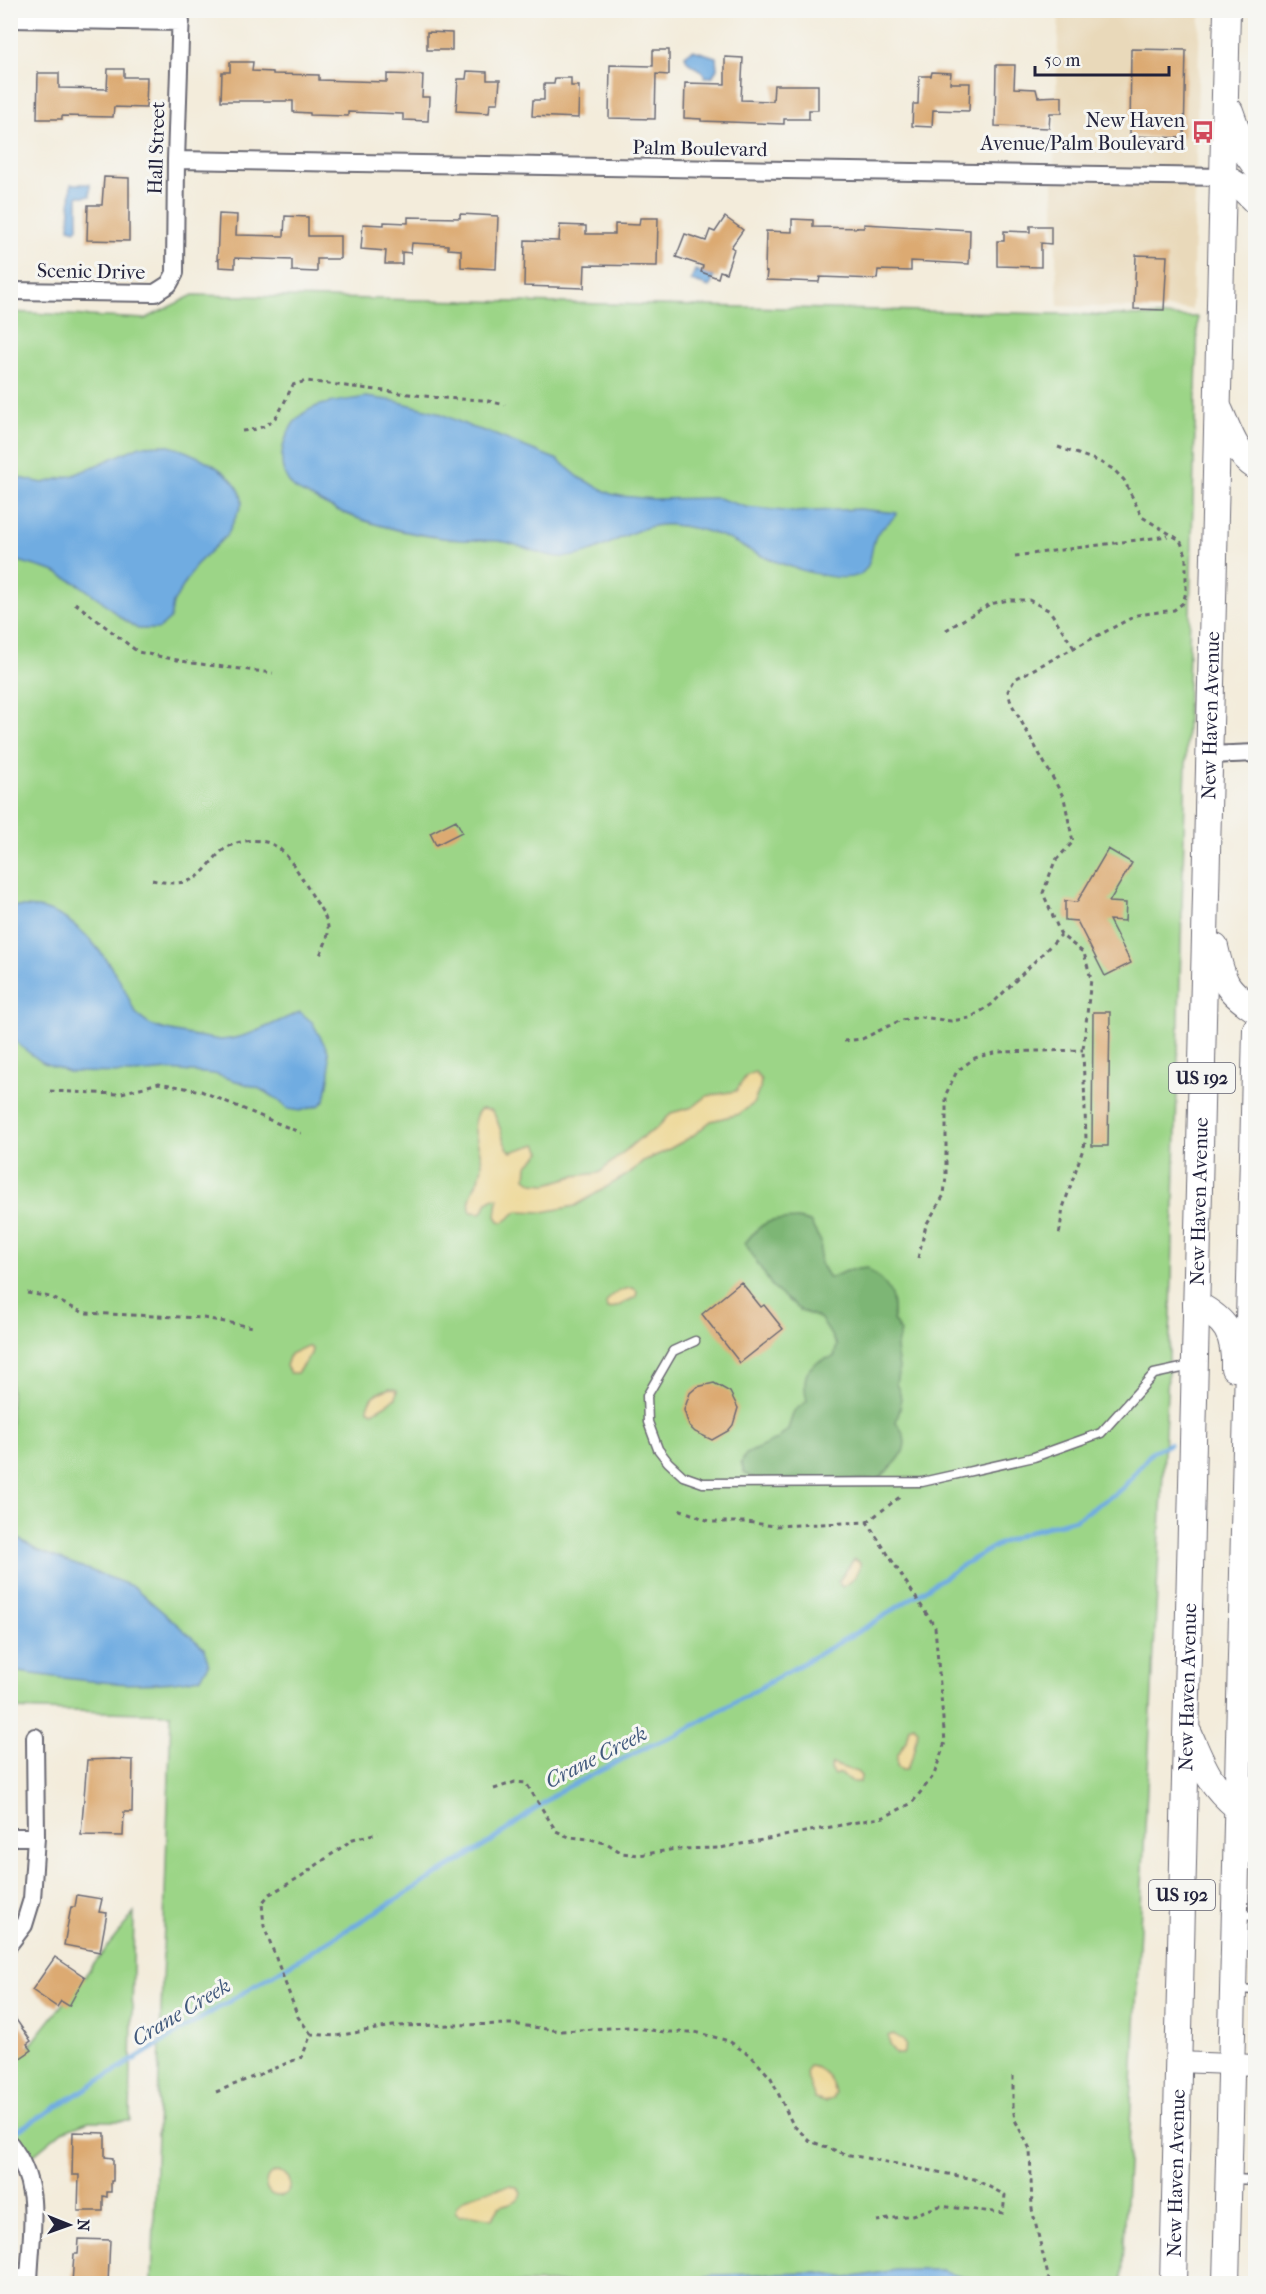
<svg xmlns="http://www.w3.org/2000/svg" width="1266" height="2294" font-family="'IM FELL French Canon',serif">
<rect width="100%" height="100%" fill="#f6f6f2"/>
<filter id="ink" filterUnits="userSpaceOnUse"><feTurbulence type="fractalNoise" baseFrequency=".0167" numOctaves="2"/><feDisplacementMap in="SourceGraphic" scale="12" xChannelSelector="R" yChannelSelector="G"/><feConvolveMatrix kernelMatrix="1 2 1 2 8 2 1 2 1" color-interpolation-filters="sRGB"/></filter>
<filter id="wash" filterUnits="userSpaceOnUse"><feTurbulence type="fractalNoise" baseFrequency=".008" numOctaves="4" result="noise"/><feDisplacementMap in="SourceGraphic" scale="24" xChannelSelector="R" yChannelSelector="G"/><feGaussianBlur stdDeviation="1.35" result="paint"/><feColorMatrix in="noise" values="0 0 0 0 0 0 0 0 0 0 0 0 0 0 0 0 0 1.4 0 .05"/><feComposite in="paint" operator="in"/></filter>
<g filter="url(#wash)">
<rect width="100%" height="100%" fill="#f3ecdb"/>
<path fill="#e9d9ba" d="M 1059,11 L 1200,11 L 1192,309 L 1058,306 L 1053,182 Z
M 1251,1816 L 1256,1816 L 1256,2035 L 1247,2035 Z"/>
<path fill="#9cd587" stroke="#5f7c61" stroke-width="1.5" d="M 193,295 L 1198,317 L 1171,1314 L 1122,2283 L 152,2283 L 171,1714 L 11,1709 L 11,312 L 145,319 Z
M 134,1913 L 130,2121 L 89,2121 L 62,2131 L 11,2173 L 11,2070 Z"/>
<path fill="#7db674" stroke="#506c58" stroke-width="1.5" d="M 798,1219 L 810,1222 L 821,1242 L 820,1263 L 829,1278 L 849,1270 L 867,1268 C 889,1285 895,1293 893,1320 L 901,1332 L 896,1348 L 899,1368 L 896,1384 C 904,1398 901,1408 896,1422 C 917,1448 897,1462 877,1480 L 756,1479 L 745,1474 L 741,1463 L 746,1454 L 778,1439 L 788,1429 L 794,1411 L 807,1401 C 801,1375 807,1362 834,1357 L 837,1345 L 821,1319 L 800,1310 L 773,1288 L 745,1243 C 764,1219 769,1220 798,1219 Z"/>
<path fill="#eeda9e" stroke="#887e6c" stroke-width="1.5" d="M 755,1072 L 761,1080 L 760,1088 L 753,1104 L 739,1114 L 711,1121 L 691,1137 L 662,1153 L 643,1161 L 630,1173 L 575,1206 L 543,1212 L 518,1211 L 504,1222 L 499,1221 L 496,1216 L 498,1199 L 494,1198 L 487,1202 L 483,1211 L 480,1213 L 471,1212 C 464,1196 483,1180 482,1163 C 481,1147 466,1121 481,1109 L 491,1110 C 503,1125 500,1142 511,1152 L 537,1144 L 541,1152 L 527,1166 L 526,1178 L 533,1183 L 547,1184 L 574,1176 L 599,1173 L 639,1139 L 656,1129 L 671,1113 L 693,1107 L 707,1096 L 736,1091 L 746,1076 Z
M 633,1288 L 637,1291 L 636,1297 C 628,1300 615,1310 607,1309 L 606,1303 C 611,1294 623,1288 633,1288 Z
M 307,1346 L 312,1349 L 311,1354 L 297,1373 L 290,1373 L 286,1366 L 290,1354 Z
M 390,1388 L 397,1390 L 396,1398 L 373,1412 L 368,1410 C 367,1397 379,1392 390,1388 Z
M 854,1559 L 860,1562 C 861,1571 851,1583 842,1587 L 838,1582 Z
M 914,1725 L 918,1730 L 912,1758 L 906,1770 L 902,1770 L 897,1766 L 897,1756 L 906,1741 L 909,1727 Z
M 832,1764 L 857,1772 L 861,1776 L 860,1782 L 850,1782 L 841,1773 L 834,1775 L 830,1770 Z
M 893,2034 L 903,2040 L 906,2045 L 903,2054 L 896,2054 L 889,2045 L 888,2036 Z
M 809,2066 C 825,2068 831,2079 835,2093 L 832,2099 L 824,2102 L 815,2099 L 806,2074 Z
M266 2184a12 12 0 1 1 24 0a12 12 0 1 1-24 0Z
M 508,2186 L 517,2187 L 521,2192 C 519,2204 508,2202 499,2207 L 492,2219 L 472,2215 L 459,2216 L 455,2211 C 458,2193 493,2191 508,2186 Z"/>
<path fill="#6face1" stroke="#48678e" stroke-width="1.5" d="M 693,50 L 716,57 L 717,69 L 712,77 L 704,77 L 705,75 C 698,66 686,66 685,55 Z
M 71,184 L 90,184 L 90,196 L 78,196 L 78,228 L 76,230 L 69,228 Z
M 695,270 L 714,277 L 710,287 L 691,281 Z
M 366,397 L 395,401 L 437,412 L 471,427 L 488,432 L 558,460 L 580,478 L 611,494 L 621,496 L 653,499 L 718,498 L 746,507 L 793,512 L 859,509 L 897,513 C 892,522 881,527 876,536 C 870,549 873,564 862,573 C 843,588 774,562 753,552 C 743,547 733,540 721,536 C 706,530 690,527 673,525 C 633,521 605,555 566,557 C 545,558 525,546 505,542 C 490,539 475,541 460,540 C 408,535 354,522 309,496 C 304,493 297,491 293,487 C 276,469 280,444 293,424 C 310,400 341,402 366,397 Z
M 164,445 C 188,449 244,474 242,504 L 227,535 L 196,565 L 173,603 L 170,619 L 159,629 L 138,629 L 120,617 L 102,601 L 78,584 L 53,571 L 11,559 L 11,476 L 43,483 L 74,475 L 140,446 Z
M 10,906 C 21,907 33,907 43,909 C 80,919 106,956 124,988 C 133,1005 131,1013 149,1024 C 162,1032 205,1037 221,1040 C 249,1038 275,1022 300,1012 L 312,1022 L 328,1051 L 330,1073 L 325,1100 L 320,1105 L 300,1111 L 288,1109 L 277,1099 L 258,1088 L 214,1074 L 170,1070 L 134,1073 L 68,1072 L 42,1062 L 20,1046 L 11,1035 Z
M 10,1533 L 37,1550 L 134,1587 L 204,1648 L 209,1665 L 200,1678 C 138,1691 73,1679 11,1671 Z
M 896,2270 L 941,2270 L 987,2283 L 701,2283 L 704,2277 L 712,2275 L 818,2273 L 848,2278 Z"/>
<g fill="none" stroke-linecap="round" stroke-linejoin="round">
<path stroke="#6face1" stroke-width="5" d="M 10,2135 L 489,1843 L 560,1791 L 649,1746 L 677,1735 L 868,1626 L 971,1560 L 1003,1542 L 1034,1530 L 1076,1519 L 1122,1489 L 1152,1452 L 1169,1444"/>
</g>
<g id="blocks">
<path fill="#dcaa72" d="M 427,32 L 452,33 L 452,50 L 427,50 Z
M 1131,49 L 1186,50 L 1184,138 L 1130,136 Z
M 653,50 L 669,50 L 669,75 L 656,74 L 655,119 L 609,118 L 610,65 L 653,66 Z
M 725,57 L 743,58 L 741,100 L 773,101 L 774,85 L 818,85 L 818,110 L 809,110 L 809,119 L 784,119 L 784,124 L 701,121 L 701,119 L 684,118 L 685,83 L 725,84 Z
M 230,62 L 253,62 L 252,71 L 273,72 L 273,74 L 319,75 L 319,80 L 387,82 L 387,74 L 423,75 L 422,97 L 429,97 L 428,121 L 403,120 L 403,114 L 348,112 L 348,116 L 310,115 L 310,113 L 293,112 L 293,101 L 221,101 L 222,72 L 230,72 Z
M 996,65 L 1015,65 L 1014,88 L 1036,89 L 1038,97 L 1062,96 L 1062,113 L 1050,113 L 1049,128 L 995,126 Z
M 108,69 L 124,69 L 124,77 L 147,77 L 146,108 L 114,107 L 113,117 L 62,116 L 62,119 L 37,119 L 38,73 L 59,73 L 59,88 L 107,89 Z
M 467,71 L 487,72 L 487,80 L 500,80 L 498,103 L 490,103 L 489,113 L 456,111 L 458,79 L 466,79 Z
M 932,72 L 951,73 L 950,83 L 970,83 L 969,111 L 933,110 L 932,127 L 912,126 L 913,104 L 918,104 L 919,76 L 931,76 Z
M 555,78 L 571,78 L 571,86 L 579,86 L 578,118 L 532,116 L 533,100 L 544,100 L 544,84 L 554,84 Z
M 104,177 L 129,178 L 129,241 L 87,240 L 88,205 L 102,205 Z
M 219,214 L 237,215 L 236,235 L 284,236 L 285,216 L 308,217 L 308,236 L 340,236 L 340,259 L 317,259 L 317,272 L 292,271 L 292,260 L 235,258 L 235,268 L 219,267 L 219,259 L 217,260 Z
M 460,214 L 498,216 L 496,269 L 461,267 L 461,250 L 448,249 L 448,245 L 412,243 L 411,253 L 402,252 L 402,264 L 385,264 L 386,251 L 361,249 L 363,224 L 384,225 L 384,222 L 408,223 L 408,217 L 460,218 Z
M 725,217 L 743,230 L 731,247 L 734,249 L 726,273 L 720,271 L 718,278 L 701,272 L 703,266 L 676,257 L 685,234 L 706,241 L 710,230 L 715,232 Z
M 640,218 L 658,218 L 657,266 L 585,265 L 584,288 L 524,286 L 525,240 L 559,241 L 560,225 L 586,226 L 586,234 L 615,234 L 615,224 L 639,225 Z
M 792,219 L 813,220 L 813,227 L 864,228 L 864,224 L 970,230 L 969,264 L 911,261 L 911,271 L 878,270 L 877,279 L 820,277 L 819,282 L 766,280 L 767,272 L 765,271 L 766,231 L 792,232 Z
M 1030,226 L 1051,226 L 1051,244 L 1041,243 L 1041,267 L 997,266 L 997,241 L 1004,241 L 1004,231 L 1030,232 Z
M 1136,255 L 1167,256 L 1164,310 L 1134,309 Z
M 456,820 L 462,832 L 436,845 L 430,833 Z
M 1108,849 L 1132,863 L 1109,902 L 1126,903 L 1125,921 L 1109,920 L 1131,963 L 1105,976 L 1077,921 L 1065,920 L 1065,901 L 1077,902 Z
M 1093,1012 L 1110,1012 L 1108,1146 L 1092,1146 Z
M 741,1282 L 761,1307 L 764,1305 L 783,1329 L 740,1363 L 702,1314 Z
M 714,1383 L 730,1392 L 738,1408 L 733,1425 L 728,1431 L 712,1440 L 695,1432 L 689,1426 L 684,1410 L 690,1393 L 697,1387 Z
M 113,1759 L 133,1760 L 132,1812 L 124,1812 L 123,1836 L 81,1835 L 87,1760 Z
M 77,1895 L 102,1899 L 99,1912 L 107,1913 L 100,1952 L 64,1945 L 71,1907 L 75,1907 Z
M 55,1957 L 85,1977 L 69,2006 L 61,2001 L 57,2007 L 32,1990 Z
M 10,2011 L 31,2041 L 27,2044 L 32,2050 L 10,2065 Z
M 73,2132 L 105,2133 L 105,2157 L 113,2158 L 113,2181 L 111,2181 L 111,2192 L 107,2192 L 107,2197 L 103,2196 L 103,2211 L 78,2211 L 79,2175 L 72,2175 Z
M 79,2239 L 110,2240 L 108,2283 L 72,2283 L 74,2254 L 78,2254 Z"/>
</g>
</g>
<g filter="url(#ink)">
<use href="#blocks" fill-opacity="0" stroke="#6b6973" stroke-width="1.5"/>
<g fill="none" stroke-linecap="round" stroke-linejoin="round">
<g stroke="#6b6973" stroke-width="11">
<path id="service" d="M 695,1341 L 673,1351 L 647,1396 L 648,1422 L 658,1449 L 668,1462 L 683,1476 L 703,1483 L 922,1482 L 1034,1457 L 1101,1433 L 1154,1374 L 1191,1366
M 1238,1915 L 1256,1916
M 1236,1989 L 1256,1990
M 1232,2179 L 1256,2180"/>
</g>
<g stroke="#6b6973" stroke-width="20">
<path id="minor" d="M 10,19 L 181,22
M 176,160 L 1224,177
M 10,291 L 155,293 L 169,284 L 175,273 L 176,160 L 181,10
M 1209,755 L 1256,753
M 10,1837 L 36,1837
M 10,1943 L 24,1925 L 32,1899 L 36,1837 L 35,1737
M 10,2144 C 44,2188 30,2232 29,2284
M 14,2284 L 29,2273"/>
</g>
<g stroke="#6b6973" stroke-width="22">
<path id="tertiary" d="M 1178,2062 L 1256,2065"/>
</g>
<g stroke="#6b6973" stroke-width="28">
<g id="primary">
<path d="M 1230,111 L 1244,150 L 1256,167"/>
<path d="M 1224,177 L 1242,188 L 1256,202"/>
<path d="M 1220,411 C 1229,431 1236,455 1256,467"/>
<path d="M 1215,947 C 1223,982 1225,990 1256,1010"/>
<path d="M 1196,1304 C 1226,1320 1235,1333 1234,1368"/>
<path d="M 1189,1734 C 1204,1768 1208,1783 1238,1808"/>
<path id="s1" d="M 1173,2284 L 1227,10"/>
<path d="M 1226,2284 L 1256,1029"/>
</g>
</g>
<path stroke="#6b6973" stroke-width="3" stroke-dasharray="4.5 4.5" stroke-linecap="butt" d="M 242,431 C 278,428 278,413 293,385 L 306,381 L 440,398 L 484,400 L 505,405
M 1058,447 L 1098,461 L 1113,469 L 1124,480 L 1142,517 L 1180,540 L 1186,555 L 1186,592 L 1183,603 L 1174,610 L 1137,615 L 1015,679 L 1008,691 L 1011,703 L 1064,798 L 1073,842 L 1055,861 L 1043,893 L 1061,935 L 1084,953 L 1091,979 L 1083,1050 L 1086,1140 L 1063,1208 L 1059,1236
M 1015,556 L 1168,536
M 75,603 L 138,652 L 192,663 L 273,673
M 946,630 L 990,604 L 1009,600 L 1029,600 L 1050,611 L 1074,648
M 152,880 C 167,883 183,886 197,877 C 208,869 215,855 226,848 C 242,838 268,837 282,851 C 295,864 305,884 315,900 C 330,924 333,929 320,955
M 844,1041 L 862,1039 L 901,1020 L 921,1017 L 951,1021 L 970,1018 L 991,1005 L 1061,935
M 50,1091 L 118,1094 L 159,1083 L 201,1091 L 301,1133
M 918,1258 L 926,1225 L 944,1195 L 946,1176 L 946,1094 L 957,1071 L 975,1058 L 998,1052 L 1083,1050
M 27,1293 L 50,1297 L 84,1313 L 203,1318 L 253,1327
M 867,1522 L 901,1496
M 494,1789 L 515,1782 L 526,1783 L 556,1831 L 569,1837 L 590,1839 L 608,1844 L 622,1853 L 639,1855 L 676,1849 L 720,1848 L 884,1817 L 912,1803 L 934,1775 L 945,1742 L 935,1627 L 867,1522 L 774,1526 L 747,1522 L 712,1522 L 676,1508
M 311,2034 L 298,2017 L 264,1926 L 262,1903 L 270,1894 L 300,1877 L 353,1839 L 378,1833
M 1013,2076 L 1013,2106 L 1015,2120 L 1030,2149 L 1032,2209 L 1050,2284
M 216,2092 L 302,2057 L 311,2034 L 336,2036 L 393,2026 L 513,2024 L 560,2031 L 629,2027 L 664,2032 L 695,2032 L 729,2041 L 752,2057 L 771,2078 L 793,2125 L 810,2141 L 845,2154 L 974,2179 L 1005,2195 L 1003,2213 L 940,2206 L 912,2215 L 877,2221
M 297,2284 L 298,2283"/>
<use href="#service" stroke="#fff" stroke-width="8"/>
<use href="#minor" stroke="#fff" stroke-width="16"/>
<use href="#tertiary" stroke="#fff" stroke-width="20"/>
<use href="#primary" stroke="#fff" stroke-width="26"/>
</g>
</g>
<defs>
<g id="bus-bare" transform="scale(1.8)"><path d="M-5-6H5V4H4V6H2V4H-2V6H-4V4H-5ZM-3.5-4V0h7V-4ZM-3.5 1.2v1.5H-2V1.2ZM2 1.2v1.5H3.5V1.2Z" fill="#d1495b" stroke="#f6f6f2" stroke-width="2.5" paint-order="stroke"/></g>
</defs>
<g fill-rule="evenodd">
<use href="#bus-bare" x="1203" y="132"/>
</g>
<g text-anchor="middle" stroke-width="6" stroke-linejoin="round" paint-order="stroke">
<g fill="#f6f6f2" stroke="#626272" stroke-width="1.5">
<rect x="1169" y="1063" width="66" height="30" rx="4.5"/>
<rect x="1149" y="1880" width="66" height="30" rx="4.5"/>
</g>
<g font-size="18" font-weight="bold" fill="#22223b">
<text x="1202" y="1084">US 192</text>
<text x="1182" y="1901">US 192</text>
</g>
<g font-size="20" fill="#22223b" stroke="#f6f6f2" text-anchor="end">
<text x="1185" y="127">New Haven<tspan x="1185" dy="23">Avenue/Palm Boulevard</tspan></text>
</g>
<g font-size="20" fill="#22223b" stroke="#f6f6f2">
<text transform="translate(156 148) rotate(-88)" y="7">Hall Street</text>
<text transform="translate(700 148) rotate(1)" y="7">Palm Boulevard</text>
<text transform="translate(91 271) rotate(1)" y="7">Scenic Drive</text>
<text dy="7" stroke="none"><textPath href="#s1" startOffset="1569">New Haven Avenue</textPath></text>
<text dy="7" stroke="none"><textPath href="#s1" startOffset="1083">New Haven Avenue</textPath></text>
<text dy="7" stroke="none"><textPath href="#s1" startOffset="597">New Haven Avenue</textPath></text>
<text dy="7" stroke="none"><textPath href="#s1" startOffset="111">New Haven Avenue</textPath></text>
</g>
<g font-size="21" font-style="italic" fill="#41597d" stroke="#f6f6f2">
<text transform="translate(596 1757) rotate(-27)" y="7">Crane Creek</text>
<text transform="translate(181 2012) rotate(-31)" y="7">Crane Creek</text>
</g>
</g>
<rect width="1266" height="2294" fill="none" stroke="#f6f6f2" stroke-width="36"/>
<g transform="translate(69 2225) rotate(91)" stroke="#f6f6f2" stroke-width="4.5" paint-order="stroke">
<path d="M0-4.5L10 22L0 15L-10 22Z" fill="#22223b"/>
<text y="-9" font-size="16" font-weight="bold" text-anchor="middle" fill="#22223b">N</text>
</g>
<path d="M1035 66v9h134v-9" fill="none" stroke="#22223b" stroke-width="3"/>
<text x="1044" y="66" font-size="18" fill="#22223b" stroke="#f6f6f2" stroke-width="4.5" paint-order="stroke">50 m</text>
</svg>
